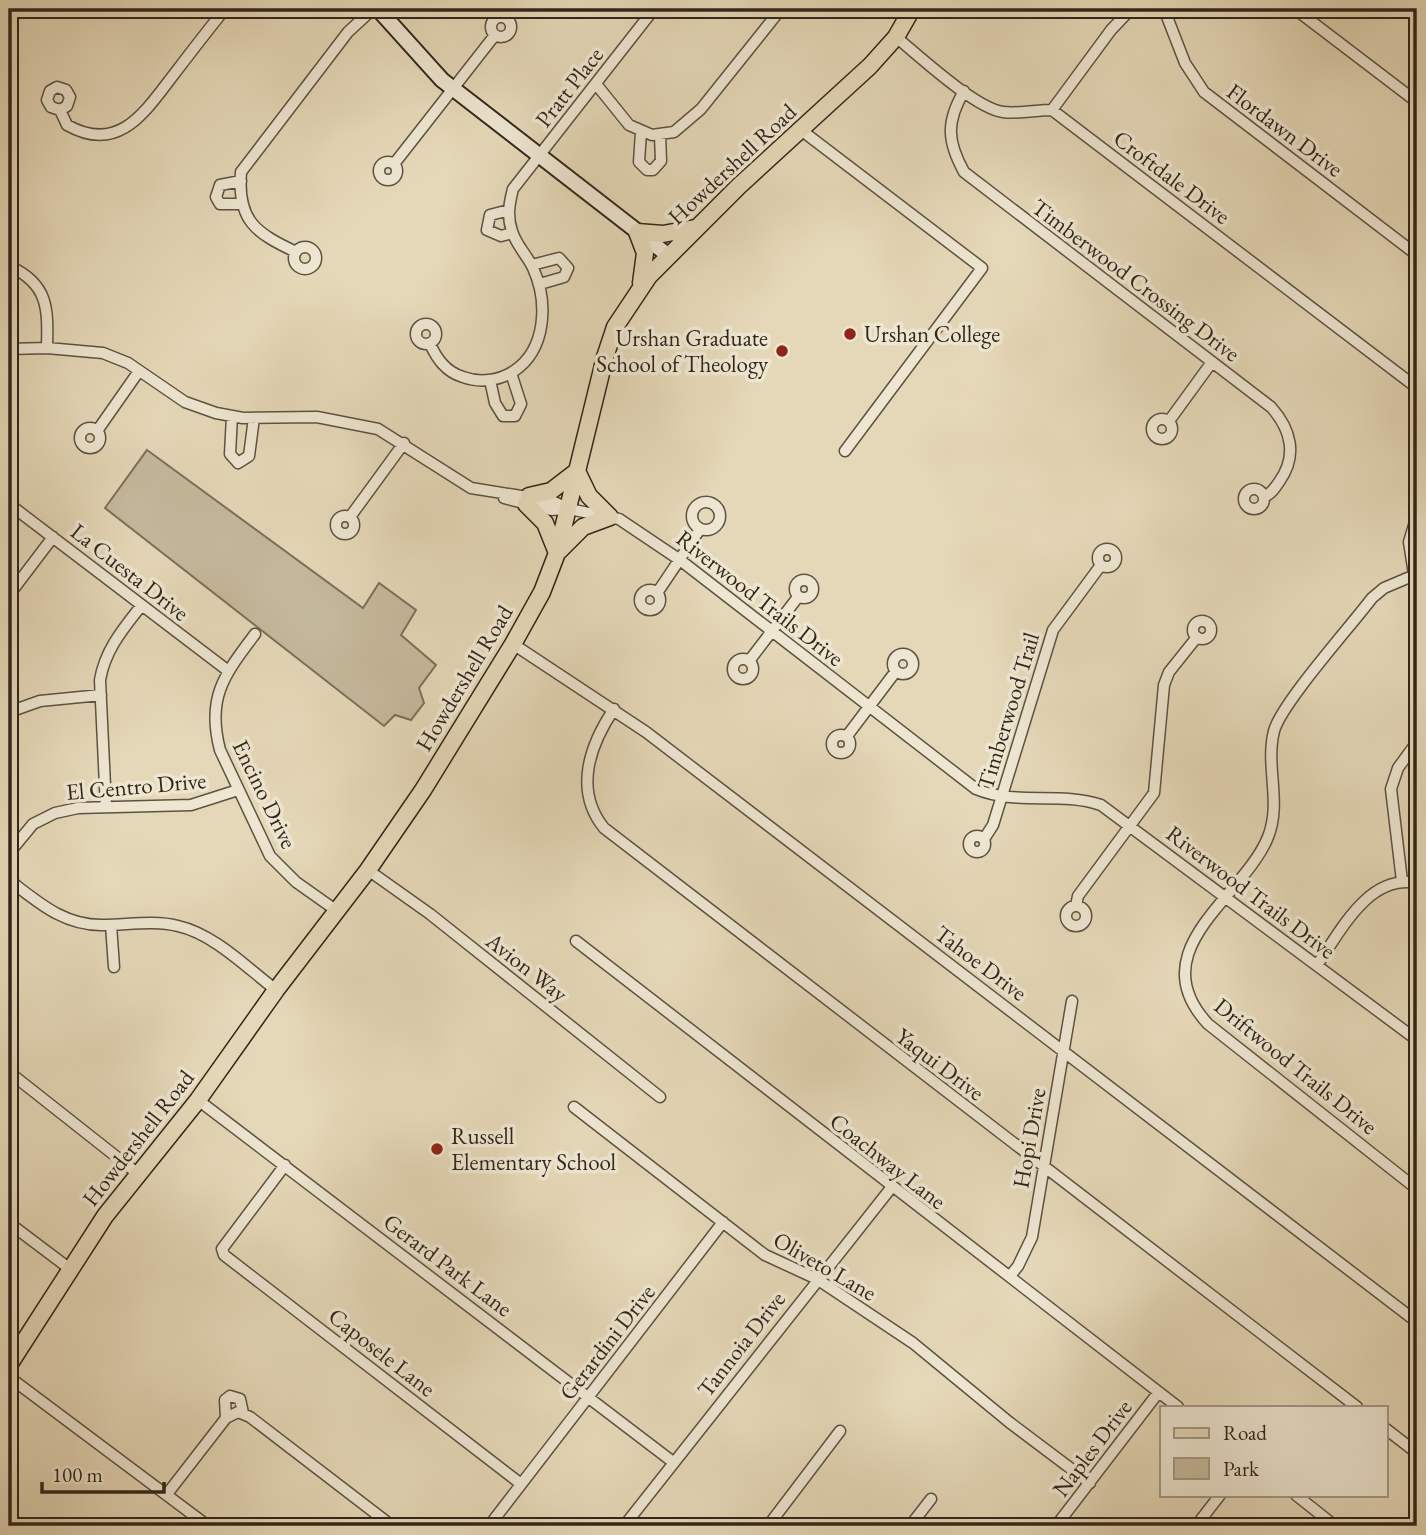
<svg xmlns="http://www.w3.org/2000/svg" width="1426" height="1535" font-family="'EB Garamond',serif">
<rect width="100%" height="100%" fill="#e5d8b8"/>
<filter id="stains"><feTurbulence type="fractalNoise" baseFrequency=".00286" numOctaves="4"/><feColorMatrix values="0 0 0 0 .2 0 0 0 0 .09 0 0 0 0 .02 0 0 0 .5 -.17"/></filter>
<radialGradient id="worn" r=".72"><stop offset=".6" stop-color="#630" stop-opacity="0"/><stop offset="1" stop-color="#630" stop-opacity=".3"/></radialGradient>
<path fill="#c6ba9d" stroke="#7b705c" stroke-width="2" d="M 147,450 L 363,608 L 379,583 L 416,610 L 401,635 L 436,665 L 419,688 L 424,703 L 411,720 L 395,715 L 384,726 L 105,508 Z"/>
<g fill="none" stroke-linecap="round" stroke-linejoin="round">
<g stroke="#5d5242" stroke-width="13">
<path id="street" d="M 1164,9 L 1185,63 L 1204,92 L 1417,255
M 1295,9 L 1417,102
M491 27a10 10 0 1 1 20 0a10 10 0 1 1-20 0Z
M 896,37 C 919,56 975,108 1003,112 C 1019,114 1036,110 1052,110 L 1412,384
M 596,84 L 629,125 L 652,135 L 674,132 L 701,109 L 781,9
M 964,91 C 946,122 947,141 964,172 L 1271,407 C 1291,429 1298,456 1279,482 C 1275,488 1271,494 1264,497
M 60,110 L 67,106 L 70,97 L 66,90 L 57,87 L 50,91 L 47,100 L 51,107 L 60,110 L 67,125 C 120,155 146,110 175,73 C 191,52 208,30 225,9
M 1052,110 L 1111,30 L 1131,9
M 801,130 L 982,268 L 845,451
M 641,132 L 639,162 L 647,170 L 653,170 L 661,161 L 660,135
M379 171a9 9 0 1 1 18 0a9 9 0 1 1-18 0Z
M 394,164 L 495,35
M 241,181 L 220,185 L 216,197 L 220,204 L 242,204
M 509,210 L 490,215 L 487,230 L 501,236 L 512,233
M294 258a11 11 0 1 1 22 0a11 11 0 1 1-22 0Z
M 296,252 C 256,233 237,221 241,172 L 348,32 L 373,9
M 532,265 L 559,258 L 568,268 L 564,277 L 540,284
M 9,266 C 49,284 48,309 47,348
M416 334a10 10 0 1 1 20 0a10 10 0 1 1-20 0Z
M 430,344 C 437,359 446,372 463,377 C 479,383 499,381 514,371 C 547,349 548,301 533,268 C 527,255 516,245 512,231 C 507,217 509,204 513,189 L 654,9
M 9,349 L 47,348 L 103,353 L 128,363 L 185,402 L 216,413 L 243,418 L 317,417 L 378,429 L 471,488 L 552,501 L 569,509 L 619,519 L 680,560 L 976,789 C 1017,806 1059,791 1101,805 L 1417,1040
M 490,380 L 495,403 L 503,416 L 515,416 L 521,404 L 511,373
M 232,416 L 230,454 L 238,463 L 249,456 L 254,418
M1152 429a10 10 0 1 1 20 0a10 10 0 1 1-20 0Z
M 1169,421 L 1212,362
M80 438a10 10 0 1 1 20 0a10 10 0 1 1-20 0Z
M 97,431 L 139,371
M1244 499a10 10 0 1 1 20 0a10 10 0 1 1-20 0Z
M 504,498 L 551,510 L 568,509
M692 516a14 14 0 1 1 28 0a14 14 0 1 1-28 0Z
M 9,504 L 227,670
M336 525a9 9 0 1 1 18 0a9 9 0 1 1-18 0Z
M 350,517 L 404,443
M1098 558a9 9 0 1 1 18 0a9 9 0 1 1-18 0Z
M 1414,574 L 1409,542 L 1417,515
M 1417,574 L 1384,588 L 1372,598 C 1351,626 1281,704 1274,731 C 1265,766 1282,802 1268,837 C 1244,897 1139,950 1208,1024 L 1417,1189
M795 589a9 9 0 1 1 18 0a9 9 0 1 1-18 0Z
M640 600a10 10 0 1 1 20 0a10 10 0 1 1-20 0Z
M 657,593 L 700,529
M 9,595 L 53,537
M1193 630a9 9 0 1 1 18 0a9 9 0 1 1-18 0Z
M 255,634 C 225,674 206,697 220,750 L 270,856 L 296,882 L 337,911
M 513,644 L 646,732 L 1417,1322
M893 664a10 10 0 1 1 20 0a10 10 0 1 1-20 0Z
M733 669a10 10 0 1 1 20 0a10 10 0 1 1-20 0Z
M 749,661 L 798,597
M 614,709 C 589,746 574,791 604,828 L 1357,1407
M 9,712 L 40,701 L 101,695
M832 744a9 9 0 1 1 18 0a9 9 0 1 1-18 0Z
M 847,736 L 896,671
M 106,807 L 100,680 C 105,650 123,629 141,606
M969 844a8 8 0 1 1 16 0a8 8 0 1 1-16 0Z
M 984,839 L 993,825 L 1053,630 L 1101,565
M 9,853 L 33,824 L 55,813 L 78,808 L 191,805 L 238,790
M 368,870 L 430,914 L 660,1097
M 9,880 C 38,902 64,926 103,925 C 128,925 153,920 178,926 C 214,934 247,968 276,990
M 1402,881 L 1391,789 L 1398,768 L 1417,742
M1066 916a10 10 0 1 1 20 0a10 10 0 1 1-20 0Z
M 1076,906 L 1078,896 L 1154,793 L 1164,685 L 1169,672 L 1197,637
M 111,925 L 114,967
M 576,941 L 1178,1407
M 1317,965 C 1341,931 1368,874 1417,883
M 9,1072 L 137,1173
M 198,1100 L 673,1462
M 574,1107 L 765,1255 L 817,1279 L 913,1343 L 1009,1422 L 1090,1483
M 285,1165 L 222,1249 L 224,1255 L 521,1484
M 9,1223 L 70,1269
M 1010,1276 L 1018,1266 L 1032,1237 L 1072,1001
M 9,1377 L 208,1526
M 226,1418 L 225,1400 L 230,1396 L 240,1399 L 243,1413
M 1386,1429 L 1417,1453
M 167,1494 L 226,1418 L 238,1412 L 250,1417 L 392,1526
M 1296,1495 L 1335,1526
M 9,1517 L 20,1526
M 489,1526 L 723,1222
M 624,1526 L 891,1188
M 768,1526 L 840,1431
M 910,1526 L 931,1499
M 1056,1526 L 1158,1393
M 1196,1526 L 1220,1495"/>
</g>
<g stroke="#30261a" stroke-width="18">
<path id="secondary" d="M 378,9 L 442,80 L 669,256"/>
</g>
<g stroke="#30261a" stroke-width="19">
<path id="primary" d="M 637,232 L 663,234 L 695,228
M 637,232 L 645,253 L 641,283
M 577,471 L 589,496 L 610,517
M 529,496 L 551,491 L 577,471
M 526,504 L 545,523 L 557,553
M 559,551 L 583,527 L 610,517
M 9,1365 L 105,1216 L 198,1100 L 276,990 L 368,870 L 423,790 L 513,644 L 542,592 L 557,553 L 605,357 L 615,327 L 649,276 L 739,186 L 870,66 L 896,37 L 912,9"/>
</g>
<use href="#street" stroke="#eee6d1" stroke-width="10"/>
<use href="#secondary" stroke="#eee6d1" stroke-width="14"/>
<use href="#primary" stroke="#e5d8b8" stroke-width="16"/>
</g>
<g fill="#8f2418" stroke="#eee6d1" stroke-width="2.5">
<circle cx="850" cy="334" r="7"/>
<circle cx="782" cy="351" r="7"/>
<circle cx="437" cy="1149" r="7"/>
</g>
<g text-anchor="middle" stroke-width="7" stroke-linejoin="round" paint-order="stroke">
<g font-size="23" fill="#30261a" stroke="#eee6d1">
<text transform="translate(569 87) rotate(-52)" y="8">Pratt Place</text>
<text transform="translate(1285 130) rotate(37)" y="8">Flordawn Drive</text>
<text transform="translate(732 164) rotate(-43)" y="8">Howdershell Road</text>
<text transform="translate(1172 177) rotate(37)" y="8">Croftdale Drive</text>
<text transform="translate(1136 280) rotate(37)" y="8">Timberwood Crossing Drive</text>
<text transform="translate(130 572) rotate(38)" y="8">La Cuesta Drive</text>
<text transform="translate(760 598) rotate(38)" y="8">Riverwood Trails Drive</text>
<text transform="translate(464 678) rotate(-59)" y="8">Howdershell Road</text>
<text transform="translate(1008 711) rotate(-73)" y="8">Timberwood Trail</text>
<text transform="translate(136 786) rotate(-5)" y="8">El Centro Drive</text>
<text transform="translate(265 794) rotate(64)" y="8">Encino Drive</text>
<text transform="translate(1251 892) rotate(37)" y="8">Riverwood Trails Drive</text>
<text transform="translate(981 963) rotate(37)" y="8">Tahoe Drive</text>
<text transform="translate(527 967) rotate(38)" y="8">Avion Way</text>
<text transform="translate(940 1064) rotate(37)" y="8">Yaqui Drive</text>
<text transform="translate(1296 1066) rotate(39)" y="8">Driftwood Trails Drive</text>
<text transform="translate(138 1138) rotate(-52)" y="8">Howdershell Road</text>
<text transform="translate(1029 1138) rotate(-80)" y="8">Hopi Drive</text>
<text transform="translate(888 1161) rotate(38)" y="8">Coachway Lane</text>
<text transform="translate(448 1265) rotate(37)" y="8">Gerard Park Lane</text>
<text transform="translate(825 1266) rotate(30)" y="8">Oliveto Lane</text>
<text transform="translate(607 1342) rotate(-52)" y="8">Gerardini Drive</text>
<text transform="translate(741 1344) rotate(-52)" y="8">Tannoia Drive</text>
<text transform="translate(382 1352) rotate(38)" y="8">Caposele Lane</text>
<text transform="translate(1092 1448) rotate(-53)" y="8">Naples Drive</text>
</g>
<g font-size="23" fill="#30261a" stroke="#eee6d1" text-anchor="start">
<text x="864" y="342">Urshan College</text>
<text x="768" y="346" text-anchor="end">Urshan Graduate<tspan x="768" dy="26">School of Theology</tspan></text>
<text x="451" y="1144">Russell<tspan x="451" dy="26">Elementary School</tspan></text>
</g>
</g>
<rect width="1426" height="1535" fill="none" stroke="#e5d8b8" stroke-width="35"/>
<rect x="10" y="10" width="1405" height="1514" fill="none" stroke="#30261a" stroke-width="3.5"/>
<rect x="18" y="18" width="1391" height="1500" fill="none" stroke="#30261a" stroke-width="2"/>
<rect x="1160" y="1406" width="228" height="91" fill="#eee6d1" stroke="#a29988" stroke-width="2"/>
<rect x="1174" y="1428" width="35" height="10" fill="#e5d8b8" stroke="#a29988" stroke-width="2"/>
<text x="1223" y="1440" font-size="21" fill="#30261a">Road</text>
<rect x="1174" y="1458" width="35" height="21" fill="#c6ba9d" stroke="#a29988" stroke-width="2"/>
<text x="1223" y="1476" font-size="21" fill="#30261a">Park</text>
<path d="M42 1482v10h122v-10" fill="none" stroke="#30261a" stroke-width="3.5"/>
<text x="52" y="1482" font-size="21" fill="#30261a" stroke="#eee6d1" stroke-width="5" paint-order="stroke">100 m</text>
<rect width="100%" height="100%" filter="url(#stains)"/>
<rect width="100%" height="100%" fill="url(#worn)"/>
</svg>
